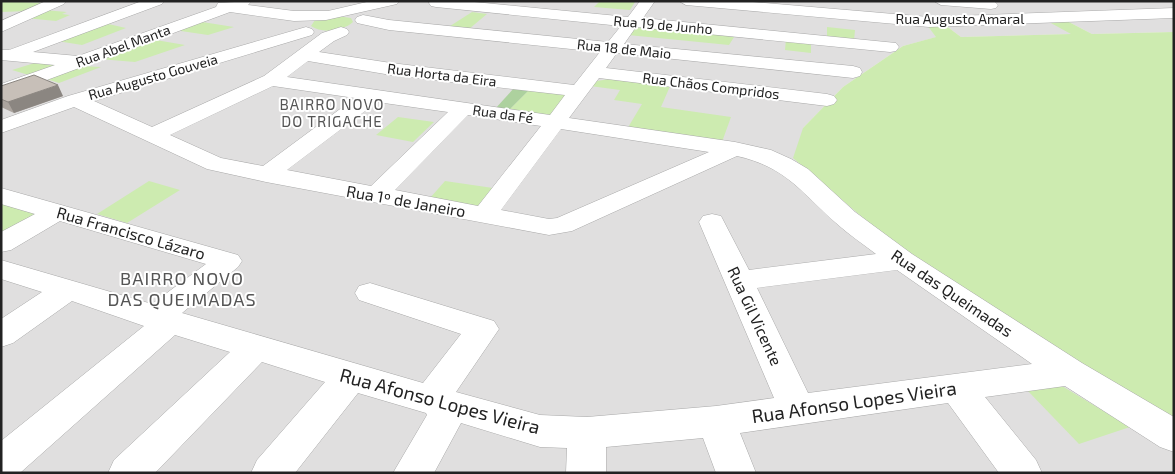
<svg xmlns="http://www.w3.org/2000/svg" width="1175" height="474" font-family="'Exo 2',sans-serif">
<rect width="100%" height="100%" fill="#f2efe9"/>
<path fill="#e0dfdf" d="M 1,1 L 1174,1 L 1174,32 L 1092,34 L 1067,21 L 1073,34 L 961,37 L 945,25 L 928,26 L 937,37 L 903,46 L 843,87 L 803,128 L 1174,424 L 1174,473 L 1,473 Z"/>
<path fill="#cdebb0" d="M 1,1 L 46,3 L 29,11 L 1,12 Z
M 600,1 L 634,1 L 635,2 L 630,10 L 594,7 Z
M 44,10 L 67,12 L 62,14 L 70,15 L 56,21 L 25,18 Z
M 472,12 L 487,14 L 469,29 L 447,28 Z
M 337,16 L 351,18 L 353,22 C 343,31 322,34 311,26 L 315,20 Z
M 196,21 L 234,27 L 208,35 L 174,30 Z
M 1067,21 L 1092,34 L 1174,32 L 1174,424 L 896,246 L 793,158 L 803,128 L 843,87 L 903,46 L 936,37 L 927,25 L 945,25 L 961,37 L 1071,34 L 1049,22 Z
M 104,23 L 126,28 L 82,45 L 57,41 Z
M 639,27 L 736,34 L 729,45 L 628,35 L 633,28 Z
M 827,27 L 855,30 L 854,41 L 827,36 Z
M 150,39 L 185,45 L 135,62 L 99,59 Z
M 786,39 L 811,41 L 811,53 L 785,50 Z
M 41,61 L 62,64 L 32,76 L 12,70 Z
M 79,66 L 101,67 L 59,83 L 43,78 Z
M 609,79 L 671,84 L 661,107 L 731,117 L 722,142 L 627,129 L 642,104 L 614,100 L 620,90 L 590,86 L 597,81 Z
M 529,90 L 568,93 L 553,116 L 508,111 Z
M 398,117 L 434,122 L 413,142 L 376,135 Z
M 149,181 L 180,190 L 127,223 L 97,214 Z
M 445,181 L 493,188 L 477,207 L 430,198 Z
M 1,202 L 42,214 L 1,236 Z
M 1062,386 L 1130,427 L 1079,444 L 1027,390 Z"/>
<path fill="#add19e" d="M 514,88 L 529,90 L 508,111 L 495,109 Z"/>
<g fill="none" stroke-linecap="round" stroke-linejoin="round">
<g stroke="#a9a9a9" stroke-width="1">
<path id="minor" d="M 46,1 L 66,1 L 64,4 L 1,32 L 1,21 Z
M 142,1 L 164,1 L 162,4 L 33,52 L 78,56 L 216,7 L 218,3 L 252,1 L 248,5 L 294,11 L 328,11 L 371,1 L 399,1 L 397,4 L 326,20 L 294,21 L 230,12 L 1,97 L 1,84 L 55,65 L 1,60 L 1,50 L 9,50 Z
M 430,1 L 464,1 L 628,17 L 640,1 L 655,1 L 643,18 L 896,43 L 899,47 L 896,51 L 890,52 L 636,27 L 624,44 L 853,66 L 860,68 L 862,72 L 860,76 L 853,78 L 617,53 L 606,68 L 827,94 L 834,96 L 837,100 L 834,104 L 827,106 L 599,78 L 569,118 L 735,142 L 771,150 L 791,159 L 808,169 L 855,212 L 912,254 L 1082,363 L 1174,417 L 1174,452 L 1160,447 L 1065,386 L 985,397 L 1036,460 L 1042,473 L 999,473 L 948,403 L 740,433 L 756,473 L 716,473 L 703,438 L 606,447 L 606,473 L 566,473 L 567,448 L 540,447 L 461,423 L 434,473 L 393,473 L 427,415 L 426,413 L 358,393 L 295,473 L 251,473 L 257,460 L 325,382 L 262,362 L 155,473 L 108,473 L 114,460 L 230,352 L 175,335 L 20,473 L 1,473 L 1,441 L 144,326 L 72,301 L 13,343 L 1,347 L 1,319 L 42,292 L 1,279 L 1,260 L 152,304 L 206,264 L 60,221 L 11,250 L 1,252 L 1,232 L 35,214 L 1,204 L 1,188 L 238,255 L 242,261 L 238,267 L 182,313 L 423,383 L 461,334 L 359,300 L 355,293 L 359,286 L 370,283 L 494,321 L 499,329 L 456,392 L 540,415 L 587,417 L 716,406 L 774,398 L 699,222 L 703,216 L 712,214 L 721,216 L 749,270 L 876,254 C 863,244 848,234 836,223 C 801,192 786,167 737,156 L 572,231 L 549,235 L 266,182 L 207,169 L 74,107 L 1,133 L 1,120 L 68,96 L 306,27 L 312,29 L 314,32 L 312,35 L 94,101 L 152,127 L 264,76 L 322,33 L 341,27 L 347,29 L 349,32 L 347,35 L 334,41 L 319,52 L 391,63 L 574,85 L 600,52 L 389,30 L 357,23 L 355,20 L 357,17 L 363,15 L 389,20 L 608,42 L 621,26 L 436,7 L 431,6 L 429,3 ZM 308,61 L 391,75 L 565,95 L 550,115 L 287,77 ZM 273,86 L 355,98 L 263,166 L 221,158 L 170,135 ZM 377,102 L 448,112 L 371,186 L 287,170 ZM 468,115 L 541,126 L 478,206 L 395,190 ZM 561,129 L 709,152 L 557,218 L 549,219 L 501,210 ZM 897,270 L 1032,364 L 808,393 L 757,288 Z
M 679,1 L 741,1 L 929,17 L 1174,8 L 1174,18 L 929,27 L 686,5 Z
M 934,1 L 994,1 L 998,5 L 996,8 L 991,9 L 941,5 Z"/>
</g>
<use href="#minor" fill="#fff" fill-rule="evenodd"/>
</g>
<path fill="#aba49e" d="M 1,86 L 63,96 L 14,113 L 1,107 Z"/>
<path fill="#8b8681" d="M 58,85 L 63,96 L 14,113 L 8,102 Z"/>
<path fill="#c7bfb8" stroke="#8b8681" d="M 34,75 L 58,85 L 8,102 L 1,99 L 1,86 Z"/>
<g text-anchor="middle" stroke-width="4" stroke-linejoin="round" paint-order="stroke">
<g font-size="14" fill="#222" stroke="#fff">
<text x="960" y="24">Rua Augusto Amaral</text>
<text transform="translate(663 25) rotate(5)" y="5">Rua 19 de Junho</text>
<text transform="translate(123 46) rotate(-20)" y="5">Rua Abel Manta</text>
<text transform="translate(624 49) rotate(6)" y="5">Rua 18 de Maio</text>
<text transform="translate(442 75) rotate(7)" y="5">Rua Horta da Eira</text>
<text transform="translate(153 77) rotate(-16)" y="5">Rua Augusto Gouveia</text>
<text transform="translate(711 86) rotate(7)" y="5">Rua Chãos Compridos</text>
<text transform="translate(503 114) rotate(8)" y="5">Rua da Fé</text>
</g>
<g font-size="15" letter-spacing="1" fill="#555" stroke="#fff">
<text x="332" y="110">BAIRRO NOVO<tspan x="332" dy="17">DO TRIGACHE</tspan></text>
</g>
<g font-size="16" fill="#222" stroke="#fff">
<text transform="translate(406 201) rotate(10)" y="6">Rua 1º de Janeiro</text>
<text transform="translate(131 233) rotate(16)" y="6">Rua Francisco Lázaro</text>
<text transform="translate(952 293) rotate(34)" y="6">Rua das Queimadas</text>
<text transform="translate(755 316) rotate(65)" y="6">Rua Gil Vicente</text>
</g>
<g font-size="18" letter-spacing="1" fill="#555" stroke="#fff">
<text x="182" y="285">BAIRRO NOVO<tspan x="182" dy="21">DAS QUEIMADAS</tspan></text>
</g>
<g font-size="19" fill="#222" stroke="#fff">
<text transform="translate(440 401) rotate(15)" y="7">Rua Afonso Lopes Vieira</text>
<text transform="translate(854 402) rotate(-8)" y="7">Rua Afonso Lopes Vieira</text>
</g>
</g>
<rect width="1175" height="474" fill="none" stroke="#222222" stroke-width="5"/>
</svg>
